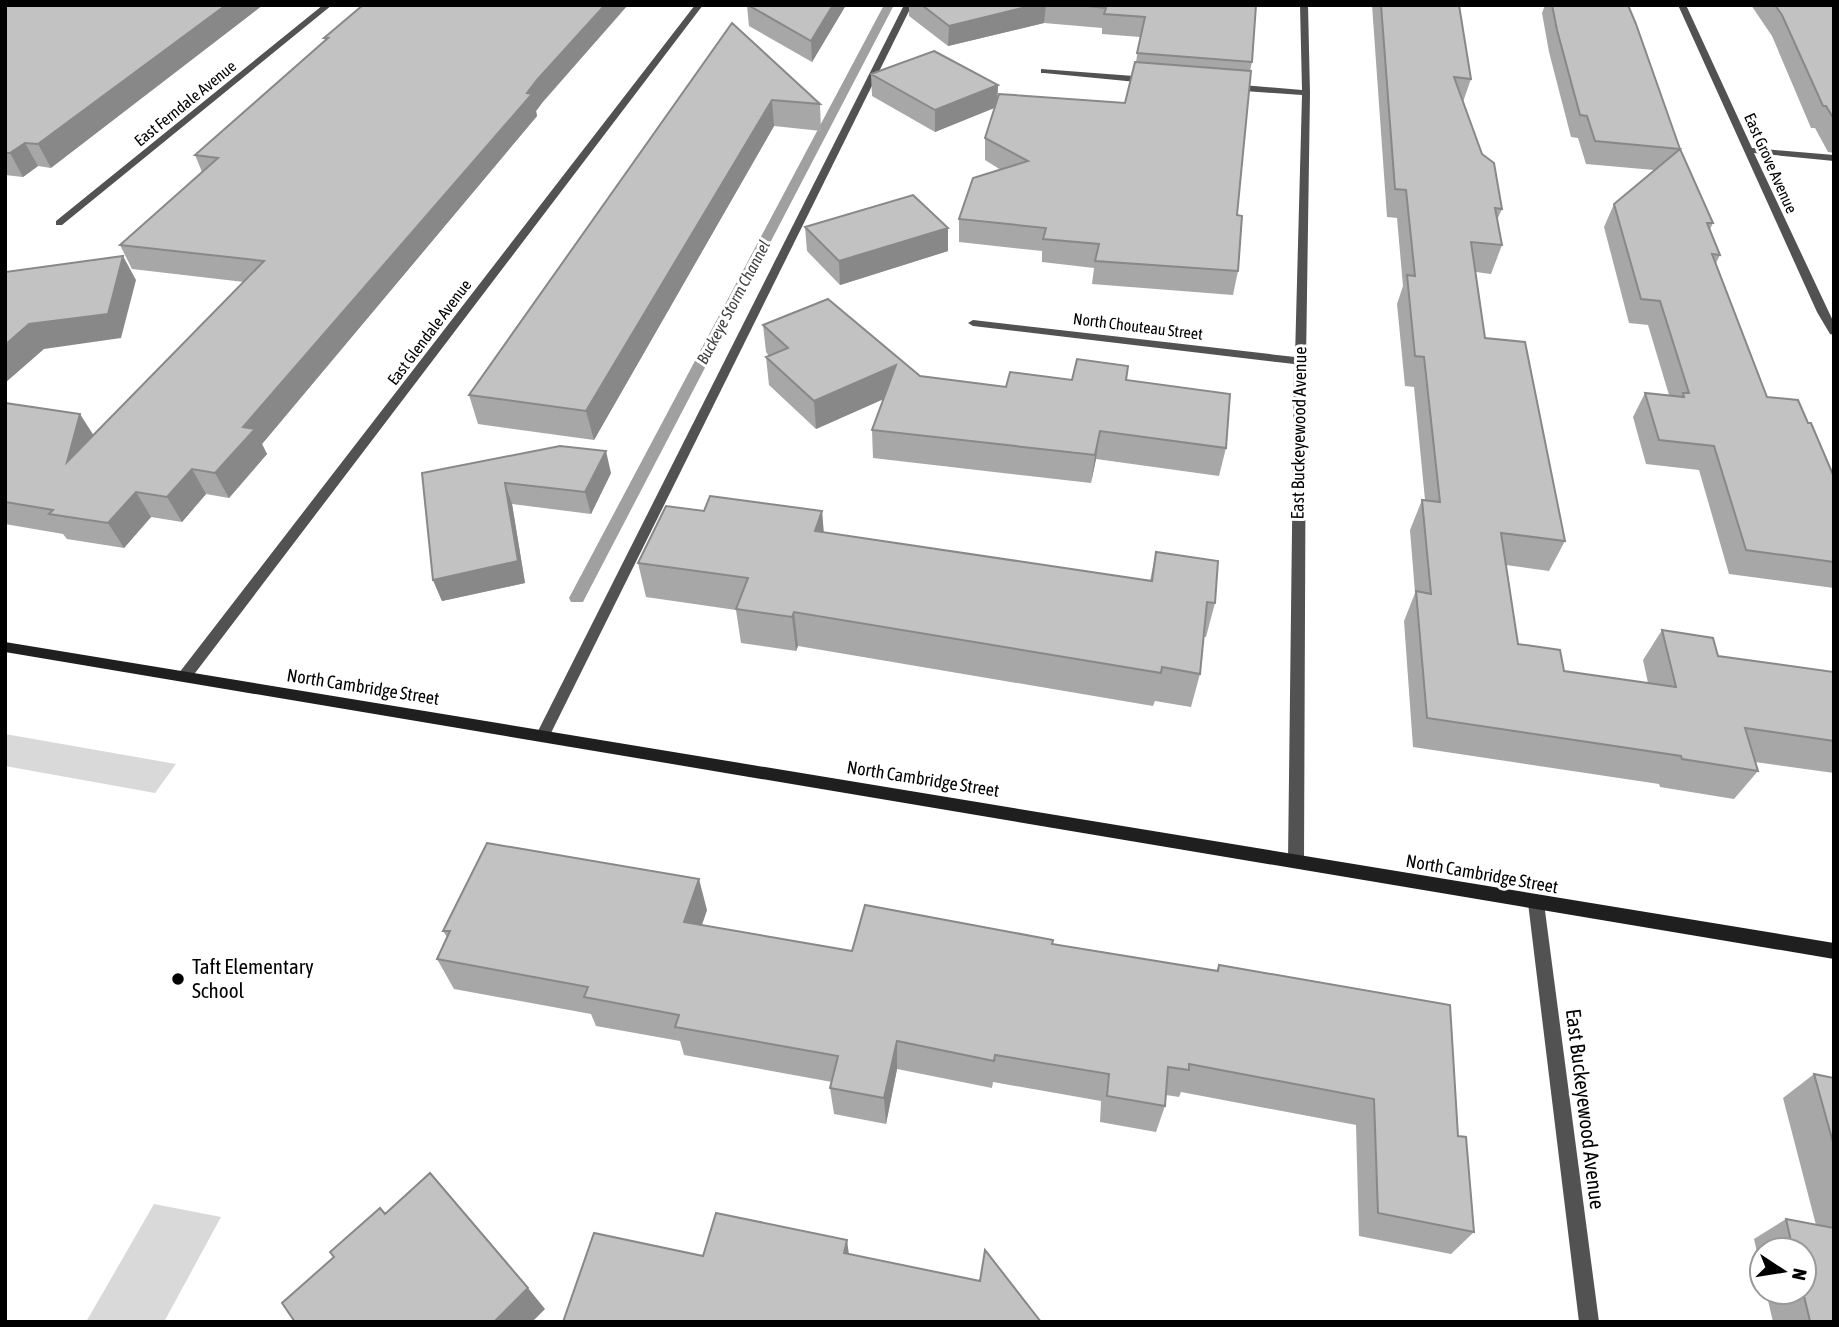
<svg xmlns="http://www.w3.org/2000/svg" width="1839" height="1327" font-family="'Asap Condensed',sans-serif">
<rect width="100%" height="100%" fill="#fff"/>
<path fill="#d9d9d9" d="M 5,734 L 176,764 L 155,793 L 5,766 Z
M 154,1204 L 221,1217 L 164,1322 L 86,1322 Z"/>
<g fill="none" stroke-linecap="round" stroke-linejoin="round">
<path fill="#a0a0a0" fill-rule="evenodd" d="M 884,5 L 894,5 L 585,598 L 583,602 L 571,602 L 569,598 Z"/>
<path fill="#525252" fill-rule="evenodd" d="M 904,5 L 912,5 L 549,737 L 547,741 L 537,741 L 535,737 Z"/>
<path fill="#525252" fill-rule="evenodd" d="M 323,5 L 332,5 L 62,225 L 56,225 L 56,221 Z
M 695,5 L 703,5 L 189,681 L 179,681 L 177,677 L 179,673 Z
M 1300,5 L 1308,5 L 1310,93 L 1306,361 L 1304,861 L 1302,866 L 1296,868 L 1290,866 L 1288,861 L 1294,364 L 973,326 L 968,323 L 973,320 L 1295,357 L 1302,95 L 1230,90 L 1226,87 L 1230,84 L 1302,90 Z
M 1678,5 L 1686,5 L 1752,148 L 1834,155 L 1834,161 L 1754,153 L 1834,323 L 1834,335 L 1830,334 L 1817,312 Z
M 1041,69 L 1147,77 L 1151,80 L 1147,83 L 1044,73 L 1041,73 Z
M 1536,896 L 1542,898 L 1544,903 L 1599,1322 L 1579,1322 L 1528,903 L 1530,898 Z"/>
<path fill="#1f1f1f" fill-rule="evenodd" d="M 5,642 L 1834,943 L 1834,959 L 5,652 Z"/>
</g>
<path fill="#a7a7a7" d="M 5,5 L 51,168 L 38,166 L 23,177 L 5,175 Z
M 363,5 L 542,103 L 536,111 L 537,116 L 262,444 L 267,454 L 229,498 L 206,494 L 182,522 L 151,517 L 124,548 L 67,539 L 63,534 L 5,524 L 5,403 L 94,435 L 244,282 L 132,269 L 120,245 L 202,172 L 195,155 L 325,41 L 324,38 Z
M 846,5 L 812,62 L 749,26 L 747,6 Z
M 909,5 L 1256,5 L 1252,62 L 1250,71 L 1237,215 L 1238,271 L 1233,295 L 1092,284 L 1094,268 L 1042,262 L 1042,251 L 959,242 L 959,219 L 1001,170 L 985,160 L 985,138 L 995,107 L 935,132 L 872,96 L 871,74 L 998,85 L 997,102 L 1125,103 L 1136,62 L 1140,37 L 1102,34 L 1102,28 L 1044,23 L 948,46 L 909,16 Z
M 1372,5 L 1459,5 L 1471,79 L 1463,102 L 1502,209 L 1497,220 L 1502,245 L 1491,274 L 1476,272 L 1485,338 L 1565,541 L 1549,571 L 1506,565 L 1518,644 L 1564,671 L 1648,683 L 1643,660 L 1662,630 L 1718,656 L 1834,672 L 1834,773 L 1755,762 L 1758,771 L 1734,799 L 1660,787 L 1659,784 L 1413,747 L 1404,621 L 1415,593 L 1410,530 L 1422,500 L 1425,500 L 1414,387 L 1405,386 L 1397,304 L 1403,286 L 1397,218 L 1387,217 Z
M 1545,5 L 1628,5 L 1680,149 L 1713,223 L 1710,229 L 1720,255 L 1716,263 L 1767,397 L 1808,423 L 1834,477 L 1834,588 L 1729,574 L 1699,470 L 1646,464 L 1633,417 L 1645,393 L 1669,395 L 1648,325 L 1629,323 L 1604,227 L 1614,204 L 1654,170 L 1586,164 L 1578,138 L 1571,137 L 1549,52 L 1542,13 Z
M 1751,5 L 1834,5 L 1834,153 L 1828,152 L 1815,128 L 1811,128 L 1772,36 Z
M 732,23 L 820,104 L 821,131 L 774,126 L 594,440 L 478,424 L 469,395 Z
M 805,227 L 948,251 L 840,285 L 807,251 Z
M 763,325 L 920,376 L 1006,387 L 1072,380 L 1126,380 L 1226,448 L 1219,476 L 1096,459 L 1091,483 L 873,458 L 872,430 L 884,399 L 816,429 L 769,385 L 766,357 L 769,356 L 766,352 Z
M 422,473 L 611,473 L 591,514 L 512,504 L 525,583 L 442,601 L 433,580 Z
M 704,511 L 822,511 L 823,532 L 1150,581 L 1156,552 L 1215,603 L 1206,637 L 1204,637 L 1200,674 L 1191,707 L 1155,701 L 1153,706 L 798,646 L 796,651 L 741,643 L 736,610 L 646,597 L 638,563 Z
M 707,910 L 702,925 L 852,951 L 1052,944 L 1216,971 L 1219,965 L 1458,1136 L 1474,1232 L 1451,1254 L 1359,1236 L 1356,1125 L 1181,1092 L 1179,1097 L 1166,1095 L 1165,1106 L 1156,1132 L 1100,1122 L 1101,1101 L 993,1082 L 992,1088 L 897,1069 L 886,1124 L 834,1114 L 830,1088 L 832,1082 L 684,1055 L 680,1041 L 596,1026 L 591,1014 L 454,989 L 437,959 L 447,937 L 443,931 Z
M 1814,1074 L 1834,1078 L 1834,1322 L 1773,1322 L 1766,1292 L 1804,1292 L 1804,1250 L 1762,1250 L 1762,1274 L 1754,1239 L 1786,1219 L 1816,1225 L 1783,1098 Z"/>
<path fill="#888" d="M 226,5 L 263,5 L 51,168 L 38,144 Z
M 605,5 L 628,5 L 542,103 L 536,111 L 537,116 L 262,444 L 267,454 L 229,498 L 215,473 L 243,427 L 537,80 Z
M 833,5 L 846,5 L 812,62 L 811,41 Z
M 1034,5 L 1046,5 L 1044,23 L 948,46 L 949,26 Z
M 998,85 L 997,107 L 935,132 L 935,110 Z
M 772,100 L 774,126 L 594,440 L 586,411 Z
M 25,143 L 38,166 L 23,177 L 10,153 Z
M 948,228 L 948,251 L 840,285 L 839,261 Z
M 123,256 L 136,280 L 121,338 L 44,349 L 5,383 L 5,345 L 29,324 Z
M 896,365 L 897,393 L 816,429 L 814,401 Z
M 80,414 L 96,439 L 67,462 Z
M 1100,431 L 1096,459 L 1091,483 L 1095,455 Z
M 606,451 L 611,473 L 591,514 L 585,492 Z
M 192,469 L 206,494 L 182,522 L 167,497 Z
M 505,483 L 512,504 L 525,583 L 442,601 L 433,580 Z
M 136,492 L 151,517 L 124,548 L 108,523 Z
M 822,511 L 825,545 L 815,531 Z
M 794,612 L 798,646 L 796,651 L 792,617 Z
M 699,879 L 707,910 L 692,952 L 684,922 Z
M 897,1041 L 897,1069 L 886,1124 L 884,1098 Z
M 847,1240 L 850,1262 L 844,1253 Z
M 528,1288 L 545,1309 L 532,1322 L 494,1322 Z"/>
<path fill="#c2c2c2" stroke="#888" stroke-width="2" d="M 5,5 L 226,5 L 38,144 L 25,143 L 10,153 L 5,153 Z
M 363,5 L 605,5 L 537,80 L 527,93 L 532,94 L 243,427 L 255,429 L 215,473 L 192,469 L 167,497 L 136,492 L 108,523 L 49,514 L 53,510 L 5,502 L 5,403 L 80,414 L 67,462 L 264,261 L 120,245 L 218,158 L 195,155 L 328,38 L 324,38 Z
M 748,5 L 833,5 L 811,41 Z
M 922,5 L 1034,5 L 949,26 Z
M 1078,5 L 1256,5 L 1252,62 L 1137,53 L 1145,17 L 1104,14 L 1106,8 Z
M 1381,5 L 1459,5 L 1471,79 L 1454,77 L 1482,154 L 1494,163 L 1502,209 L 1495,208 L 1502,245 L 1471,242 L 1485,338 L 1525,342 L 1565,541 L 1501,533 L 1518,644 L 1560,650 L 1564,671 L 1676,687 L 1662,630 L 1713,638 L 1718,656 L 1834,672 L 1834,741 L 1745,728 L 1758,771 L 1682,759 L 1681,756 L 1427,718 L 1416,591 L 1431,594 L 1422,500 L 1440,502 L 1424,357 L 1415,356 L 1407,275 L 1415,276 L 1406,190 L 1395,189 Z
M 1552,5 L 1628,5 L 1636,24 L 1680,149 L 1713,223 L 1707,223 L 1720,255 L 1712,254 L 1767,397 L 1798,400 L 1808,423 L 1811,423 L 1834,477 L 1834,562 L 1746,550 L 1714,446 L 1659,440 L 1645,393 L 1684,397 L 1683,393 L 1689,393 L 1660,301 L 1641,299 L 1614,204 L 1680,149 L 1595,141 L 1587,116 L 1580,115 L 1557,30 Z
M 1775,5 L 1834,5 L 1834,119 L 1826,106 L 1823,106 L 1782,15 Z
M 732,23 L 820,104 L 772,100 L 586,411 L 469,395 Z
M 934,51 L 998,85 L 935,110 L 871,74 Z
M 1135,62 L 1251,71 L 1237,215 L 1242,216 L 1238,271 L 1095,261 L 1099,244 L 1043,239 L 1046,228 L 959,219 L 973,178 L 1028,161 L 985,138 L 999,94 L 1125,103 Z
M 913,195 L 948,228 L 839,261 L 805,227 Z
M 123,256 L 108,314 L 29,324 L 5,345 L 5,272 Z
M 828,299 L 920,376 L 1006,387 L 1010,372 L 1072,380 L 1077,359 L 1128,366 L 1126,380 L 1230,394 L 1226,448 L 1100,431 L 1095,455 L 872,430 L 896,365 L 814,401 L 766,357 L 788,348 L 763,325 Z
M 560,446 L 606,451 L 585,492 L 505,483 L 518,561 L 433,580 L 422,473 Z
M 710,496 L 822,511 L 815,531 L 1152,581 L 1156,552 L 1218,561 L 1215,603 L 1207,602 L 1200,674 L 1162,667 L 1161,673 L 794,612 L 792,617 L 736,609 L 748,578 L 638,563 L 666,506 L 704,511 Z
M 487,843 L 699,879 L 684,922 L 852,951 L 865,905 L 1053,940 L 1052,944 L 1218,971 L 1219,965 L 1450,1005 L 1458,1136 L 1466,1137 L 1474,1232 L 1378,1213 L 1374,1099 L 1189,1064 L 1189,1070 L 1168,1067 L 1165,1106 L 1107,1096 L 1109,1074 L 995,1055 L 994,1061 L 897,1041 L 884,1098 L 830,1088 L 838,1056 L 675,1027 L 679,1015 L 584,997 L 588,987 L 437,959 L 450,931 L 443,931 Z
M 1814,1074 L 1834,1078 L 1834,1146 Z
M 430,1173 L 528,1288 L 494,1322 L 295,1322 L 282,1303 L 334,1257 L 330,1252 L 380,1208 L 385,1214 Z
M 716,1213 L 847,1240 L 844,1253 L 980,1281 L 985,1250 L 1041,1322 L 563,1322 L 594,1233 L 703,1256 Z
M 1786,1219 L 1834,1228 L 1834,1322 L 1810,1321 L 1803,1292 L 1804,1250 L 1793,1250 Z"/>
<circle fill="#000" stroke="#fff" stroke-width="2.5" cx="178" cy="979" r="7"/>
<g text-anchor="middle" stroke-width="6" stroke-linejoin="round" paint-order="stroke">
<g font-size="16" fill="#000" stroke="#fff">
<text transform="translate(185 103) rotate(-39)" y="6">East Ferndale Avenue</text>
<text transform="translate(1771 163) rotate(66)" y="6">East Grove Avenue</text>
<text transform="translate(1138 326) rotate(7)" y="6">North Chouteau Street</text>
<text transform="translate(429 332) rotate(-53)" y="6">East Glendale Avenue</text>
</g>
<g font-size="16" font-style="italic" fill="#414141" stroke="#fff">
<text transform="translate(733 302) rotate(-62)" y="6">Buckeye Storm Channel</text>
</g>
<g font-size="18" fill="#000" stroke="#fff">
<text transform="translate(1299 433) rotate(-89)" y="6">East Buckeyewood Avenue</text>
<text transform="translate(363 687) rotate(9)" y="6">North Cambridge Street</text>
<text transform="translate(923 779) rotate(9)" y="6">North Cambridge Street</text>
<text transform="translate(1482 874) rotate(10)" y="6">North Cambridge Street</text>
</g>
<g font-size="21" fill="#000" stroke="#fff" text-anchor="start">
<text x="192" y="974">Taft Elementary<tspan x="192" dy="24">School</tspan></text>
</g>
<g font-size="21" fill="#000" stroke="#fff">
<text transform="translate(1585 1109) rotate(83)" y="7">East Buckeyewood Avenue</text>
</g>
</g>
<rect width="1839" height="1327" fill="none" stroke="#000000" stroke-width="14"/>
<g transform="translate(1783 1271) rotate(102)"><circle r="33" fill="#ffffff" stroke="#999999" stroke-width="2"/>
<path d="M0-5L12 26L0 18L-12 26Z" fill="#000000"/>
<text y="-10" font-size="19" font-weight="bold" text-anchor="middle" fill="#000000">N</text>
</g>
</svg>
